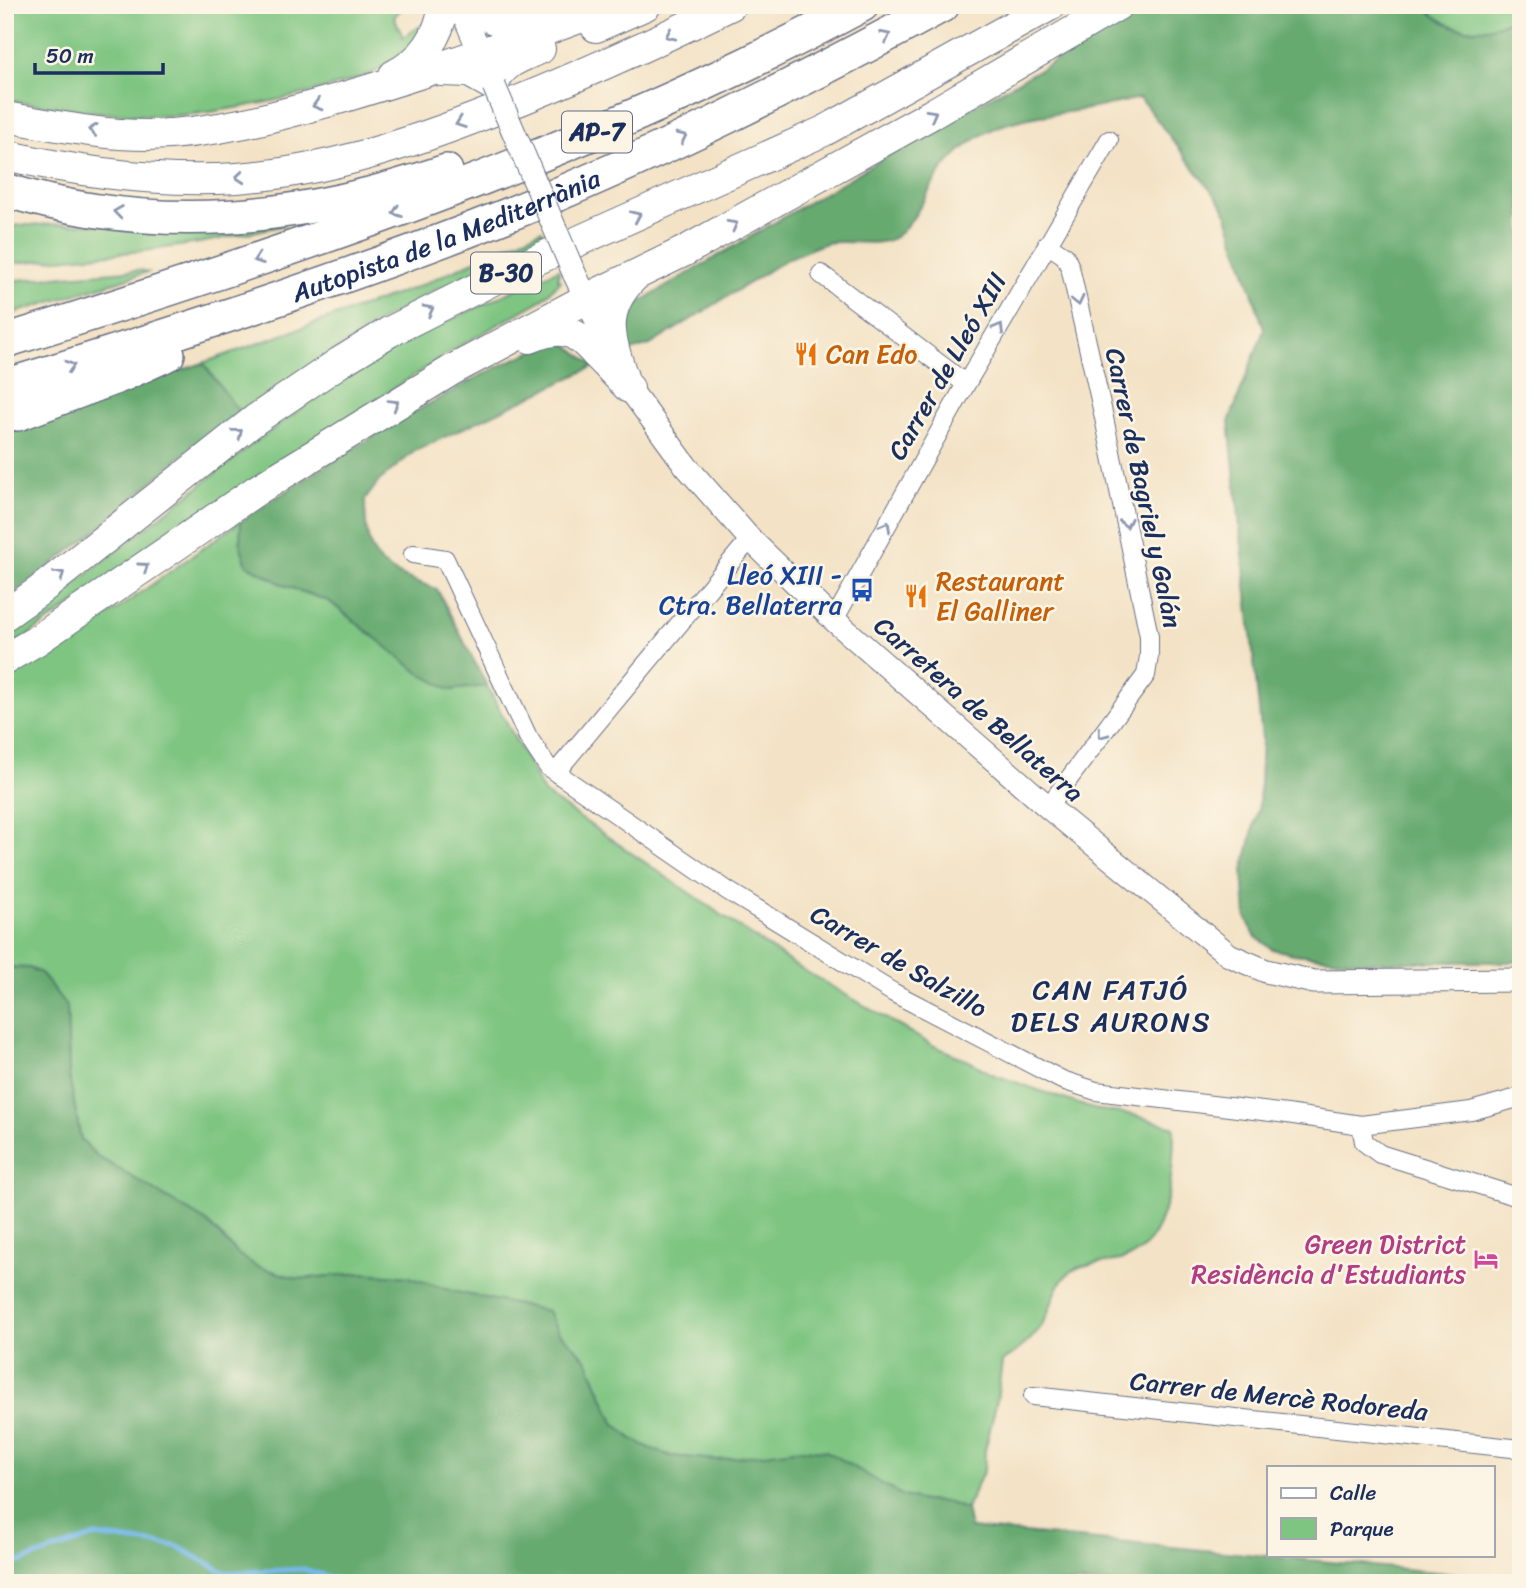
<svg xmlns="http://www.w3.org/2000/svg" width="1526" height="1588" font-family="Sriracha,sans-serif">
<rect width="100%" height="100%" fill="#fcf5e5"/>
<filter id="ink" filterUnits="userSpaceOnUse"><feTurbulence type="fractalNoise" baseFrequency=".0143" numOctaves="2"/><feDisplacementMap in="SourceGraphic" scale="14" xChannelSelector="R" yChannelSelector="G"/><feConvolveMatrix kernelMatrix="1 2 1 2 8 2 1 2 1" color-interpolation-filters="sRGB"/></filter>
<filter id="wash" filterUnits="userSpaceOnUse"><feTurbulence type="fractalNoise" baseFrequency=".00686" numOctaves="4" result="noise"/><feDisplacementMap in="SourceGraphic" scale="28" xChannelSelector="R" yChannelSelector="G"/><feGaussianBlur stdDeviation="1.57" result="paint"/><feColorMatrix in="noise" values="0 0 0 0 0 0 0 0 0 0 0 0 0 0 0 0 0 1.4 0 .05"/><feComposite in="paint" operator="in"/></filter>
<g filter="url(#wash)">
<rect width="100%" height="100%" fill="#f3e2c5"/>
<path fill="#7ec581" stroke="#4c7a70" stroke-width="2" d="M 5,5 L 405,5 L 394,17 L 403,37 L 427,22 C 421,32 415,46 407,54 C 368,87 218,115 165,116 C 112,116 58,107 5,100 Z
M 1423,5 L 1521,5 L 1521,14 C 1486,35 1452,37 1423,5 Z
M 59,224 L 286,225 L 200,243 L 143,251 L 5,264 L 5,226 Z
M 542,230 L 546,242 L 433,291 L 377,323 L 239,412 L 203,363 L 417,287 Z
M 559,269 L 558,280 L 561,281 L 540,301 L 458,347 L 292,454 L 5,651 L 5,639 L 254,443 L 310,402 L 367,364 L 431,329 Z
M 140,270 L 148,272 L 5,316 L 5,281 Z
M 241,521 L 240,544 L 247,565 L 286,586 L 329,601 L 418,672 L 450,690 L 487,686 L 544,793 L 793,964 L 932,1045 L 973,1063 L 992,1074 L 1093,1109 L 1134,1115 L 1174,1127 C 1174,1166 1170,1246 1124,1259 C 1104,1265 1079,1260 1064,1278 C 1055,1288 1052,1305 1046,1317 C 1036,1338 1020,1349 1002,1362 L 997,1400 L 985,1450 L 984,1470 L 966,1509 L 946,1502 L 923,1501 L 903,1496 L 826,1451 L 718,1460 L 671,1456 L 651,1449 L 632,1439 L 614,1423 L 588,1362 L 574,1346 L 558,1333 L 452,1291 L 409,1277 L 363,1273 L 298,1279 L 256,1266 L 238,1254 L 207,1222 L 97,1156 L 81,1140 L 69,1076 L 67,1007 L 41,973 L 29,968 L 5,967 L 5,681 L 115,611 Z"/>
<path fill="#66aa6f" stroke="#406c66" stroke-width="2" d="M 1155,5 L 1423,5 C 1452,37 1486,35 1521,14 L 1521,962 L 1364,962 L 1294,954 L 1272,949 L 1255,936 L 1246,917 L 1243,871 L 1259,805 L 1262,739 L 1229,422 L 1264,329 L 1224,207 L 1140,98 C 1121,102 1102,107 1082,110 C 1024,119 986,118 944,168 C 926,189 919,219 895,237 C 879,248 845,239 827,243 C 813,247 800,254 787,259 L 650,345 L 628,352 L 628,309 L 931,130 Z
M 552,344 L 566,344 L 595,366 L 415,451 L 379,481 L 365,500 C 365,564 381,569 437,589 L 487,686 L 450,690 L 418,672 L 329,601 L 286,586 L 247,565 L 240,544 L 241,521 C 299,482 357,445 418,410 C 462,385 504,361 552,344 Z
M 203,363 L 239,412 L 193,446 L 96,531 L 5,600 L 5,435 L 77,405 Z
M 5,967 L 29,968 L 41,973 L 67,1007 L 69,1076 L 81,1140 L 97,1156 L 207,1222 L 238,1254 L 256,1266 L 298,1279 L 363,1273 L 409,1277 L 452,1291 L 548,1311 L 558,1332 L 574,1346 L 588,1362 L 614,1423 L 632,1439 L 651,1449 L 671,1456 L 718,1460 L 802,1449 L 826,1451 L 903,1496 L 923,1501 L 946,1502 L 966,1509 L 970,1528 L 1499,1578 L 1521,1578 L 1521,1583 L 5,1583 Z"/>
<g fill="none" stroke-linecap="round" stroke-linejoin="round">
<path stroke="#77b9ec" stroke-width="5" d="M 5,1567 L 95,1536 L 176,1546 L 226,1573 L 303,1569 L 348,1583"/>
</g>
</g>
<g filter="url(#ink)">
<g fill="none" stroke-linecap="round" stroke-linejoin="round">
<g stroke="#676e82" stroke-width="20">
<path id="minor" d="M 1047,244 L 1065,256 L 1070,267 L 1103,413 L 1149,636 L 1149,656 L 1146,675 L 1048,807
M 821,274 L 966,384
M 413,554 L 445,559 L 528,737 L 548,767 L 728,891 L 894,993 L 1062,1080 L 1096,1091 L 1287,1114 L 1361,1125 L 1471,1111 L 1521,1097
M 834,620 L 966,384 L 1109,140
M 556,772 L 750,539
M 1361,1125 L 1364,1142 L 1380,1154 L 1521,1198
M 1033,1396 L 1521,1449"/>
</g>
<g stroke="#676e82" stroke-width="25">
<path id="tertiary" d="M 460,5 L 486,67
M 574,273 L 629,388 L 686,466 L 750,539 L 834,620 L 1048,807 L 1229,955 L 1266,971 L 1314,982 L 1521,980"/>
</g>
<g stroke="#676e82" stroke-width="32">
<path id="trunk" d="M 473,5 C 494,28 519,23 547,16
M 596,27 L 646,5
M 442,71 L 469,72 L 494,86 C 498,64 521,57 540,49
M 394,75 C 423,60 439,38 444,5
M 5,117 C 52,125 100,135 148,135 C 214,134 278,116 341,98 C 433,71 524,39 614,5
M 5,155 C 82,173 158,183 237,178 C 326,172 411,143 493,111 C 574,79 653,43 731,5
M 530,338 C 562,324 575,330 597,355 C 608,366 618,377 629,388
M 623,377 C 609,338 601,310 633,278
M 5,615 L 39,591 L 256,419 L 340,362 L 389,332 L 507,273 L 824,131 L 1051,5
M 5,659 L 36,641 L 257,490 L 452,370 L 586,299 L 685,251 L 932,114 L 1118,5"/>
</g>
<g stroke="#676e82" stroke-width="36">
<g id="motorway">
<path d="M 5,190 C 155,236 300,221 446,171"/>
<path d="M 5,341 C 299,250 591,151 862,5"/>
<path id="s1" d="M 5,386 C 174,334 342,281 505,216 C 655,156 801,82 943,5"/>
<path d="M 18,414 L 122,375 L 168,354"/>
</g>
</g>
<use href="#minor" stroke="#fff" stroke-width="18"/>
<use href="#tertiary" stroke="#fff" stroke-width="23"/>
<use href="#trunk" stroke="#fff" stroke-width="30"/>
<use href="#motorway" stroke="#fff" stroke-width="33"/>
<g stroke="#676e82" stroke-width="25" stroke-linecap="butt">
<path id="tertiary-bridge" d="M 494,86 L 574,273"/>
</g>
<use href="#tertiary-bridge" stroke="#fff" stroke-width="23"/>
</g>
<defs><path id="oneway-chevron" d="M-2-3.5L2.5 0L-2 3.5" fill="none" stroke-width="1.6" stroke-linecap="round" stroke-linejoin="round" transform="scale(1.75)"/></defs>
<g stroke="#8d97ae">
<use href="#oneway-chevron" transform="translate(670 35) rotate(155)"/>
<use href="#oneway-chevron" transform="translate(886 36) rotate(-27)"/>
<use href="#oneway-chevron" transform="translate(317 105) rotate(164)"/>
<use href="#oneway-chevron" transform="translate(932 114) rotate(-29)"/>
<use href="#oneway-chevron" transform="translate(460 123) rotate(160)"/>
<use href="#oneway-chevron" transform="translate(93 130) rotate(-173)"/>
<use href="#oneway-chevron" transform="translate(682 137) rotate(-26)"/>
<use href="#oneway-chevron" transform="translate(240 177) rotate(175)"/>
<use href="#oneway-chevron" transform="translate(118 212) rotate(-172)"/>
<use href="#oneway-chevron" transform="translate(397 212) rotate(160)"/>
<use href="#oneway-chevron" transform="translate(636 216) rotate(-24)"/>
<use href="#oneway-chevron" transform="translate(733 225) rotate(-29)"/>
<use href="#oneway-chevron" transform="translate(258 259) rotate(161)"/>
<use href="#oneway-chevron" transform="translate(1078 301) rotate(77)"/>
<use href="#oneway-chevron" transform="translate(429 310) rotate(-28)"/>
<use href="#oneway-chevron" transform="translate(999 328) rotate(-60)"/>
<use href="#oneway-chevron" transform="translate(70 366) rotate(-17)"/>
<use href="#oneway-chevron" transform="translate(394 404) rotate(-31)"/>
<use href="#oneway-chevron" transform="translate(238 433) rotate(-38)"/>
<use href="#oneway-chevron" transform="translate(1126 523) rotate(78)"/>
<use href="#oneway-chevron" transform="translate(886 526) rotate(-61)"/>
<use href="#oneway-chevron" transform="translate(144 567) rotate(-35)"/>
<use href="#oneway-chevron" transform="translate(60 575) rotate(-38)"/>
<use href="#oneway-chevron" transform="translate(1102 734) rotate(127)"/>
</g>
</g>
<defs>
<g id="restaurant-bare" transform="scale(1.89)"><path d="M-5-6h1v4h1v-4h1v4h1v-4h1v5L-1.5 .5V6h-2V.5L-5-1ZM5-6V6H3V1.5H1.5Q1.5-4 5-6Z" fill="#e8710a" stroke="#fcf5e5" stroke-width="2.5" paint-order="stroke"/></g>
<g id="bus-bare" transform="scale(1.89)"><path d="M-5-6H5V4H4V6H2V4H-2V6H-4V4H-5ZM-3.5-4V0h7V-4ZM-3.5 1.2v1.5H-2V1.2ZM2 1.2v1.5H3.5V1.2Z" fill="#1a4fb4" stroke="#fcf5e5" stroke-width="2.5" paint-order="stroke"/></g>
<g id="hotel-bare" transform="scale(1.89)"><path d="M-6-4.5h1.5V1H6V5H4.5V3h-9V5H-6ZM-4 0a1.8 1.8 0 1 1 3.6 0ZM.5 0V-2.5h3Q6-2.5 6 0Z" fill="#d1479c" stroke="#fcf5e5" stroke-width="2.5" paint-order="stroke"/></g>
</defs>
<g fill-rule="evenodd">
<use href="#restaurant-bare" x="806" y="354"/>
<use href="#bus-bare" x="862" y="590"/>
<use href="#restaurant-bare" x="916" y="596"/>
<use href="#hotel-bare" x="1486" y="1259"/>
</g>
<g text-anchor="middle" stroke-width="5" stroke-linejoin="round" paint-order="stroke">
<g fill="#fcf5e5" stroke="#5e6a86" stroke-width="2">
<rect x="562" y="111.5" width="70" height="41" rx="5"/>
<rect x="471" y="252.5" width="70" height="41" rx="5"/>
</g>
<g font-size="24" font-weight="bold" fill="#1b2f5e">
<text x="597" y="140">AP-7</text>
<text x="506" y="281">B-30</text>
</g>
<g font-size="26" fill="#1b2f5e" stroke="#fcf5e5">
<text dy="9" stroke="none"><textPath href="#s1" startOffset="466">Autopista de la Mediterrània</textPath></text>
<text transform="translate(947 366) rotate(-60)" y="9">Carrer de Lleó XIII</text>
<text transform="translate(1144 488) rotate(78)" y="9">Carrer de Bagriel y Galán</text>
<text transform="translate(979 709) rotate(41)" y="9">Carretera de Bellaterra</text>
<text transform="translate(899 961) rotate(30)" y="9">Carrer de Salzillo</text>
<text transform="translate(1279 1396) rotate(6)" y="9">Carrer de Mercè Rodoreda</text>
</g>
<g font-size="26" fill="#c56008" stroke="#fcf5e5" text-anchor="start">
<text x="826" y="363">Can Edo</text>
<text x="936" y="590">Restaurant<tspan x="936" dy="30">El Galliner</tspan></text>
</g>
<g font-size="26" fill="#164399" stroke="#fcf5e5" text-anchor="end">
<text x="842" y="584">Lleó XIII -<tspan x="842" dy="30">Ctra. Bellaterra</tspan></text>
</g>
<g font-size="26" fill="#b23c85" stroke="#fcf5e5" text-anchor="end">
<text x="1466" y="1253">Green District<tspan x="1466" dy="30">Residència d'Estudiants</tspan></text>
</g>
<g font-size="28" letter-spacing="2" fill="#1b2f5e" stroke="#fcf5e5">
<text x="1111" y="999">CAN FATJÓ<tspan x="1111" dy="32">DELS AURONS</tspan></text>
</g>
</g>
<rect width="1526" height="1588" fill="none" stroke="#fcf5e5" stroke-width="28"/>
<rect x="1267" y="1466" width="228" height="91" fill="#fcf5e5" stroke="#a2a6af" stroke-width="2"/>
<rect x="1281" y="1488" width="35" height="10" fill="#ffffff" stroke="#a2a6af" stroke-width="2"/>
<text x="1330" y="1500" font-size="21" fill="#1b2f5e">Calle</text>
<rect x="1281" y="1518" width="35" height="21" fill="#7ec581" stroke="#a2a6af" stroke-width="2"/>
<text x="1330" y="1536" font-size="21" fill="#1b2f5e">Parque</text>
<path d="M35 63v10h128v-10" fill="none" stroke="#1b2f5e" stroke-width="3.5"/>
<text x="46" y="63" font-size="21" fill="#1b2f5e" stroke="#fcf5e5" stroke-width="5" paint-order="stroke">50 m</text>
</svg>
